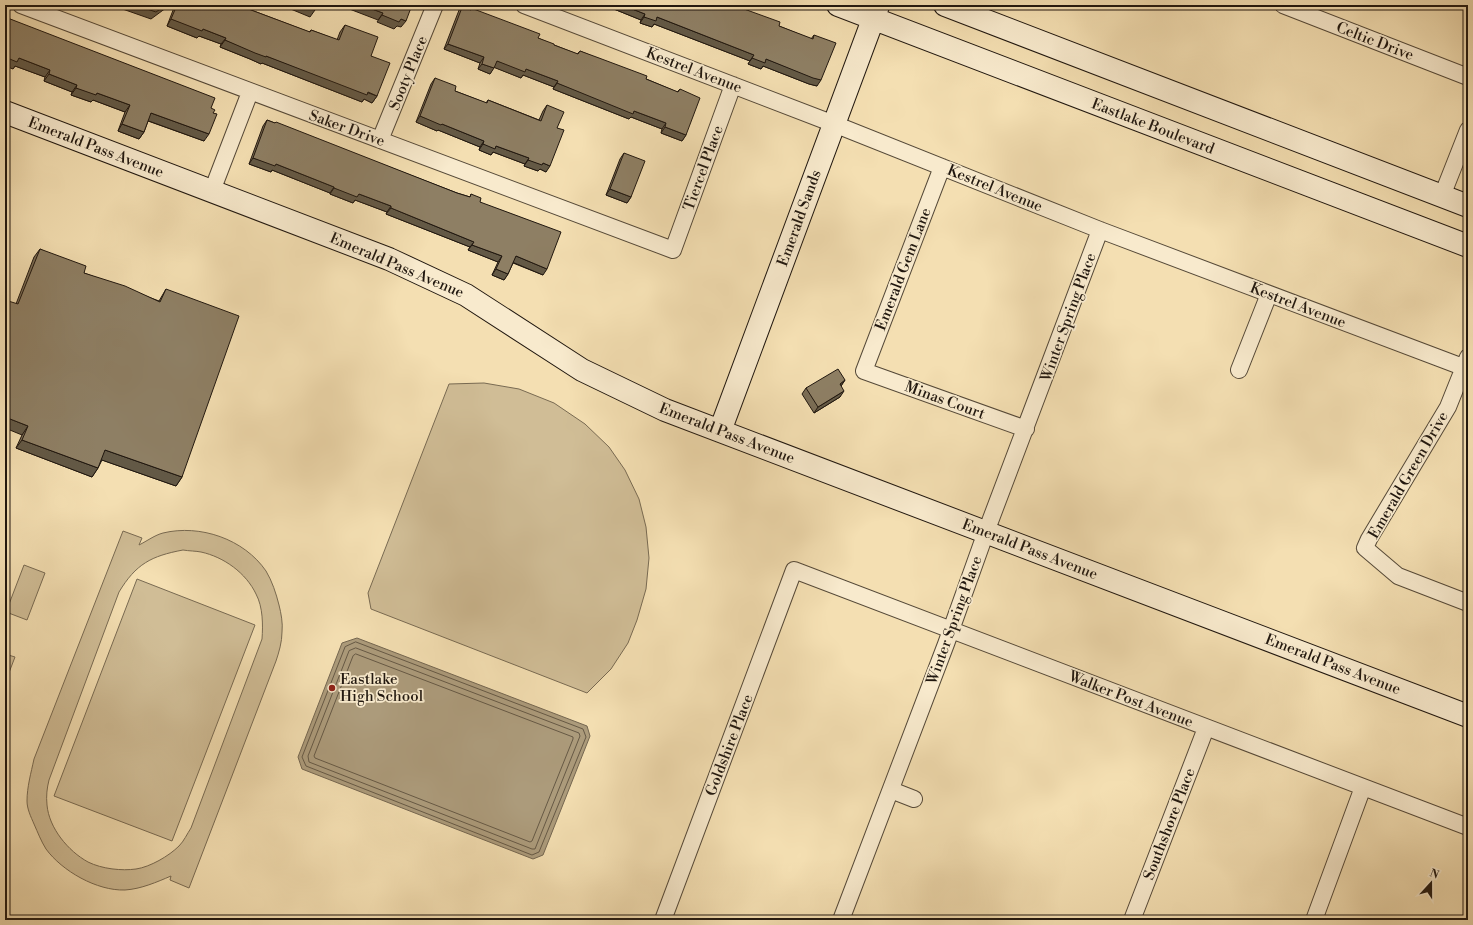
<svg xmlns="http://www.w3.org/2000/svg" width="1473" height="925" font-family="'Libre Bodoni',serif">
<rect width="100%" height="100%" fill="#f4dfb2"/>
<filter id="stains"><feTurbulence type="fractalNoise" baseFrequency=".005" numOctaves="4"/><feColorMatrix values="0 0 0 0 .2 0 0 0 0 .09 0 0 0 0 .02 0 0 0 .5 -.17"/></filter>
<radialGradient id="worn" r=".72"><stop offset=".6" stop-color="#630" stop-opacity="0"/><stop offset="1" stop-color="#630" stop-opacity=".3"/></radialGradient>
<path fill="#d0bd96" stroke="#786a52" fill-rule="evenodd" d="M 484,383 L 519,389 L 554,403 L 585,424 L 609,447 L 625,470 L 639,499 L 646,527 L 649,558 L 646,589 L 637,620 L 628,643 L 611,669 L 587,693 L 371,609 L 368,593 L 449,384 Z
M 123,531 L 142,538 L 139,545 C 147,541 155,535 163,533 C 200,524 244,539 266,571 C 272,581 276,593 279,605 C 281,613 283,623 282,632 C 282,642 279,652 276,661 L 189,888 L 170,880 L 171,876 C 157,882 141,889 125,890 C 97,891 62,871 46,849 C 41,841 38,833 34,824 C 31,817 27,809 27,801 C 27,787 31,773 34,759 ZM 183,550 C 189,551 196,551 201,552 C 224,557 246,573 256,594 C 263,607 263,625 262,639 L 191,828 C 187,834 184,841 179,846 C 169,856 150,867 136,869 C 122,871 102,869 88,862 C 68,851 49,828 47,805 C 46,796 47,788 49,780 L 119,592 C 136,564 151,556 183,550 Z
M 24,565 L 45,573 L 27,620 L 6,612 Z
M 137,579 L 255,625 L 172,841 L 54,796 Z
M 5,654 L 15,657 L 5,683 Z"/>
<path fill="#ac9b7b" stroke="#746650" d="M 357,638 L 587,726 L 590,736 L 543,855 L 533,859 L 302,769 L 298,757 L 342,643 Z"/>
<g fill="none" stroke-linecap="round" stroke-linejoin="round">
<path stroke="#665945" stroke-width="1" d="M 356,642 L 583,729 L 586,737 L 539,852 L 532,855 L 306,766 L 302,757 L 345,647 Z
M 356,648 L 579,733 L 580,736 L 535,849 L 532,849 L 309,762 L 308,756 L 349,651 Z
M 356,654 L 573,737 L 573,739 L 532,841 L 530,842 L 315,758 L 314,756 L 353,656 Z"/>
<g stroke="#554938" stroke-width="18">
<path id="street" d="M 21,5 L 673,250 L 733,85
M 524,5 L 834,124 L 1100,230 L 1468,369
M 1283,5 L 1468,77
M 380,140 L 435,5
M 942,167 L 864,371 L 1026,429
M 212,191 L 250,92
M 1442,196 L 1468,130
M 1468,357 L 1448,407 L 1369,539 L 1365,548 L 1398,576 L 1468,603
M 1239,370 L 1269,294
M 891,790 L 914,799
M 663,920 L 794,570 L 1468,827
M 841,920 L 946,644 L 986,532 L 1100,230
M 1132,920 L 1206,728
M 1314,920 L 1363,787"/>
</g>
<g stroke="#20170f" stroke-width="24">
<path id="secondary" d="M 838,5 L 1468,246
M 945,5 L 1468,206
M 5,112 L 389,259 L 466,295 L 582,370 L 665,410 L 1468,716
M 720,431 L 878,6"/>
</g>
<use href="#street" stroke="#f8eacd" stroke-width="16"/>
<use href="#secondary" stroke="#f8eacd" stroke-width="22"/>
</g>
<path fill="#7a6d56" stroke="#20170f" d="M 175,5 L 239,5 L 251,10 L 309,32 L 311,30 L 337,40 L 340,32 L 345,25 L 371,56 L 377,96 L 372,103 L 364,99 L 362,102 L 262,63 L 261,64 L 250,59 L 220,47 L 221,44 L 199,36 L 197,38 L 167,26 Z
M 461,5 L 468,5 L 468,9 L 538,38 L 554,45 L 577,54 L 580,51 L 677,92 L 680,89 L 686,135 L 682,141 L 661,133 L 662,129 L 631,117 L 629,119 L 553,89 L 554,87 L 523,75 L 521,78 L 494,67 L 490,74 L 478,69 L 480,63 L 444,49 Z
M 604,5 L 733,5 L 779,26 L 811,39 L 814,35 L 817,86 L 809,84 L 763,66 L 761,69 L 748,64 L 750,61 L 654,24 L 652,27 L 640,23 L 641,20 Z
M 5,17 L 211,108 L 204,141 L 148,121 L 144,132 L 139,139 L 118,131 L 125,112 L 93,100 L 91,102 L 71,95 L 72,92 L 44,81 L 45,77 L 15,66 L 13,69 Z
M 435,78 L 455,91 L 486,103 L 488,100 L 539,120 L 543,111 L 547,105 L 557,128 L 546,172 L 540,169 L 538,171 L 524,166 L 525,164 L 493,152 L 491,155 L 479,150 L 480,147 L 438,130 L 437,131 L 416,122 L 431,84 Z
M 267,120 L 457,193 L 470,197 L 471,194 L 480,202 L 543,275 L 513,263 L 508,274 L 504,280 L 492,275 L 498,262 L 468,250 L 470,247 L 386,214 L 387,212 L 355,200 L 353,203 L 330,194 L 330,193 L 272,170 L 271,172 L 249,164 L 263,126 Z
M 624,153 L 631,197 L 627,203 L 606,195 L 620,159 Z
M 40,249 L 84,273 L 159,301 L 166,289 L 182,477 L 176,486 L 102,460 L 98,468 L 92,477 L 16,448 L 22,435 L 16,304 L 34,257 Z
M 845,380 L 841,386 L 840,397 L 814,413 L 802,394 L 806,388 Z"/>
<path fill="#635946" stroke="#20170f" d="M 102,5 L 170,5 L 151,19 L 114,6 L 112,9 Z
M 281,5 L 303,5 L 315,10 L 310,17 Z
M 339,5 L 361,5 L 383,13 L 378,20 Z
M 604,5 L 622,5 L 645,14 L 641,20 Z
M 382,15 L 401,19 L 406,21 L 401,27 L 397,26 L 394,29 L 377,22 Z
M 644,17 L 657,17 L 754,55 L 750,61 L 654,24 L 652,27 L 640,23 Z
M 171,19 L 203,29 L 226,38 L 221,44 L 199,36 L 197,38 L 167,26 Z
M 225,40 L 266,56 L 377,96 L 372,103 L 364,99 L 362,102 L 262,63 L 261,64 L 250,59 L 220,47 Z
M 448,44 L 484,57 L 480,63 L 444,49 Z
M 5,57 L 19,58 L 50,70 L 45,77 L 15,66 L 13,69 L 5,66 Z
M 752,58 L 766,59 L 821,80 L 817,86 L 809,84 L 763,66 L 761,69 L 748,64 Z
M 497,61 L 526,69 L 558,81 L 554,87 L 523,75 L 521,78 L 493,67 Z
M 482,64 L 494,68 L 490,74 L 478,69 Z
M 49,74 L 77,85 L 72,92 L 44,81 Z
M 557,83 L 634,111 L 666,123 L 662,129 L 631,117 L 629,119 L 553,89 Z
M 76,88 L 97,93 L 130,105 L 125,112 L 93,100 L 91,102 L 71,95 Z
M 151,113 L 209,134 L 204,141 L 146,120 Z
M 420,116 L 442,124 L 484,141 L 480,147 L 438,130 L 437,131 L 416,122 Z
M 122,124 L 144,132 L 139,139 L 118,131 Z
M 665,127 L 686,135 L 682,141 L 661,133 Z
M 483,144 L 496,146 L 529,158 L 525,164 L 493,152 L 491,155 L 479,150 Z
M 253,158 L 276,164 L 334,187 L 330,193 L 272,170 L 271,172 L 249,164 Z
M 528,160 L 543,163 L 550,166 L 546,172 L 540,169 L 538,171 L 524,166 Z
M 334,188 L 359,194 L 391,206 L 387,212 L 355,200 L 353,203 L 330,194 Z
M 610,189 L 631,197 L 627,203 L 606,195 Z
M 391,208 L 474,242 L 470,247 L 386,214 Z
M 472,245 L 502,256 L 498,262 L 468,250 Z
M 516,256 L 547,269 L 543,275 L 512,262 Z
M 496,269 L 508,274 L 504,280 L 492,275 Z
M 845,380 L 841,386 L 840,384 Z
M 844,391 L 840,397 L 814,413 L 818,407 Z
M 5,417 L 28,426 L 22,435 L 5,428 Z
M 22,440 L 98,468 L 92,477 L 16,448 Z
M 105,450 L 182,477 L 176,486 L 99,459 Z"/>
<path fill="#8e7f64" stroke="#20170f" d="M 135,5 L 166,5 L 156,12 Z
M 177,5 L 239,5 L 251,10 L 310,32 L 311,30 L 339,40 L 345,25 L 378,37 L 371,56 L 390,63 L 377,96 L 368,92 L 367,95 L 266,56 L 266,57 L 255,53 L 225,40 L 226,38 L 203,29 L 202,31 L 171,19 Z
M 303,5 L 317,5 L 315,10 Z
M 361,5 L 412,5 L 406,21 L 401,19 L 399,22 L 382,15 L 383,13 Z
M 463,5 L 468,5 L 468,9 L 471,10 L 471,8 L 540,34 L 538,38 L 554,44 L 554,45 L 578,54 L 580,51 L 599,58 L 647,76 L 646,79 L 678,92 L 680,89 L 700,98 L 686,135 L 665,127 L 666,123 L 634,111 L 633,114 L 557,83 L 558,81 L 526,69 L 525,72 L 497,61 L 494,68 L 482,64 L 484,57 L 448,44 Z
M 622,5 L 733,5 L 780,22 L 779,26 L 813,39 L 814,35 L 836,43 L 821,80 L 813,78 L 766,59 L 765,63 L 752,58 L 754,55 L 657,17 L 656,21 L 644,17 L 645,14 Z
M 5,17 L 215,98 L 211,108 L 215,110 L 213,113 L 217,114 L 209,134 L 151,113 L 144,132 L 122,124 L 130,105 L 97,93 L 96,95 L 76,88 L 77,85 L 49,74 L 50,70 L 19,58 L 17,62 L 5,57 Z
M 435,78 L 456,86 L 455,91 L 487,103 L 488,100 L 541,121 L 547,105 L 564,112 L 557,128 L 564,130 L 550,166 L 543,163 L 542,165 L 528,160 L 529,158 L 496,146 L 495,149 L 483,144 L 484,141 L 442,124 L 441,125 L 420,116 Z
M 267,120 L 275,123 L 276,122 L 457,193 L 470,197 L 471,194 L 481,198 L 480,202 L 561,232 L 547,269 L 516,256 L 508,274 L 496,269 L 502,256 L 472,245 L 474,242 L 391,208 L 391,206 L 359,194 L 357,197 L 334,188 L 334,187 L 276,164 L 275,166 L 253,158 Z
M 624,153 L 645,161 L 631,197 L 610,189 Z
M 40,249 L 86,266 L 84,273 L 125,286 L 160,302 L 166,289 L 239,316 L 182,477 L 105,450 L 98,468 L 22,440 L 28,426 L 5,417 L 5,300 L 18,304 Z
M 838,369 L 845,380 L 840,384 L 844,391 L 818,407 L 806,388 Z"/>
<circle fill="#8f2418" stroke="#f8eacd" stroke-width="1.5" cx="332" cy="688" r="4"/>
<g text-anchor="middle" stroke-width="3.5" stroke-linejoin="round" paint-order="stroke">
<g font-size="15" fill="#20170f" stroke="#f8eacd">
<text transform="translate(1375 41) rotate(21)" y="5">Celtic Drive</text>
<text transform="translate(694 70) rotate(21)" y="5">Kestrel Avenue</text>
<text transform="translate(408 73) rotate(-68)" y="5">Sooty Place</text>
<text transform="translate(1153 126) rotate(21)" y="5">Eastlake Boulevard</text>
<text transform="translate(347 128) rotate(20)" y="5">Saker Drive</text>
<text transform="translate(96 147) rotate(21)" y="5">Emerald Pass Avenue</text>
<text transform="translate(703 168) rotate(-70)" y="5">Tiercel Place</text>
<text transform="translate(995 188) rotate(22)" y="5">Kestrel Avenue</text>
<text transform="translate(799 218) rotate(-70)" y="5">Emerald Sands</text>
<text transform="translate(397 265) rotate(23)" y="5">Emerald Pass Avenue</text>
<text transform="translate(903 269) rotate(-69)" y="5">Emerald Gem Lane</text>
<text transform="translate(1298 305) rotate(21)" y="5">Kestrel Avenue</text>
<text transform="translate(1068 317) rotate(-70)" y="5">Winter Spring Place</text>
<text transform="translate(945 400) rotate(20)" y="5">Minas Court</text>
<text transform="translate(727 433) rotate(21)" y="5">Emerald Pass Avenue</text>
<text transform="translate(1408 475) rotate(-60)" y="5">Emerald Green Drive</text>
<text transform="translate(1030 549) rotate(21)" y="5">Emerald Pass Avenue</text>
<text transform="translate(954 620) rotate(-70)" y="5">Winter Spring Place</text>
<text transform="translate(1333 664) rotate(21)" y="5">Emerald Pass Avenue</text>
<text transform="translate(1131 699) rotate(21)" y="5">Walker Post Avenue</text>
<text transform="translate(729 745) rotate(-69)" y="5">Goldshire Place</text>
<text transform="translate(1169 824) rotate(-69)" y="5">Southshore Place</text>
</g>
<g font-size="15" fill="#20170f" stroke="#f8eacd" text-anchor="start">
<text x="340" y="684">Eastlake<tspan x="340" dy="17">High School</tspan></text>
</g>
</g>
<rect width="1473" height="925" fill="none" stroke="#f4dfb2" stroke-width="20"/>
<rect x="6" y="6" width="1461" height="913" fill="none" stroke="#20170f" stroke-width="2"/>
<rect x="10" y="10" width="1453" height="905" fill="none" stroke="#20170f"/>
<g transform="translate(1431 883) rotate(21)" stroke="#f8eacd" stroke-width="3" paint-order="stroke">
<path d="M0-3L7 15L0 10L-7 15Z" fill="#20170f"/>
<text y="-6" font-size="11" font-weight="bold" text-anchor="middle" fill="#20170f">N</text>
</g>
<rect width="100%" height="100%" filter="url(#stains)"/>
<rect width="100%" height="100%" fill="url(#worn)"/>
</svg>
